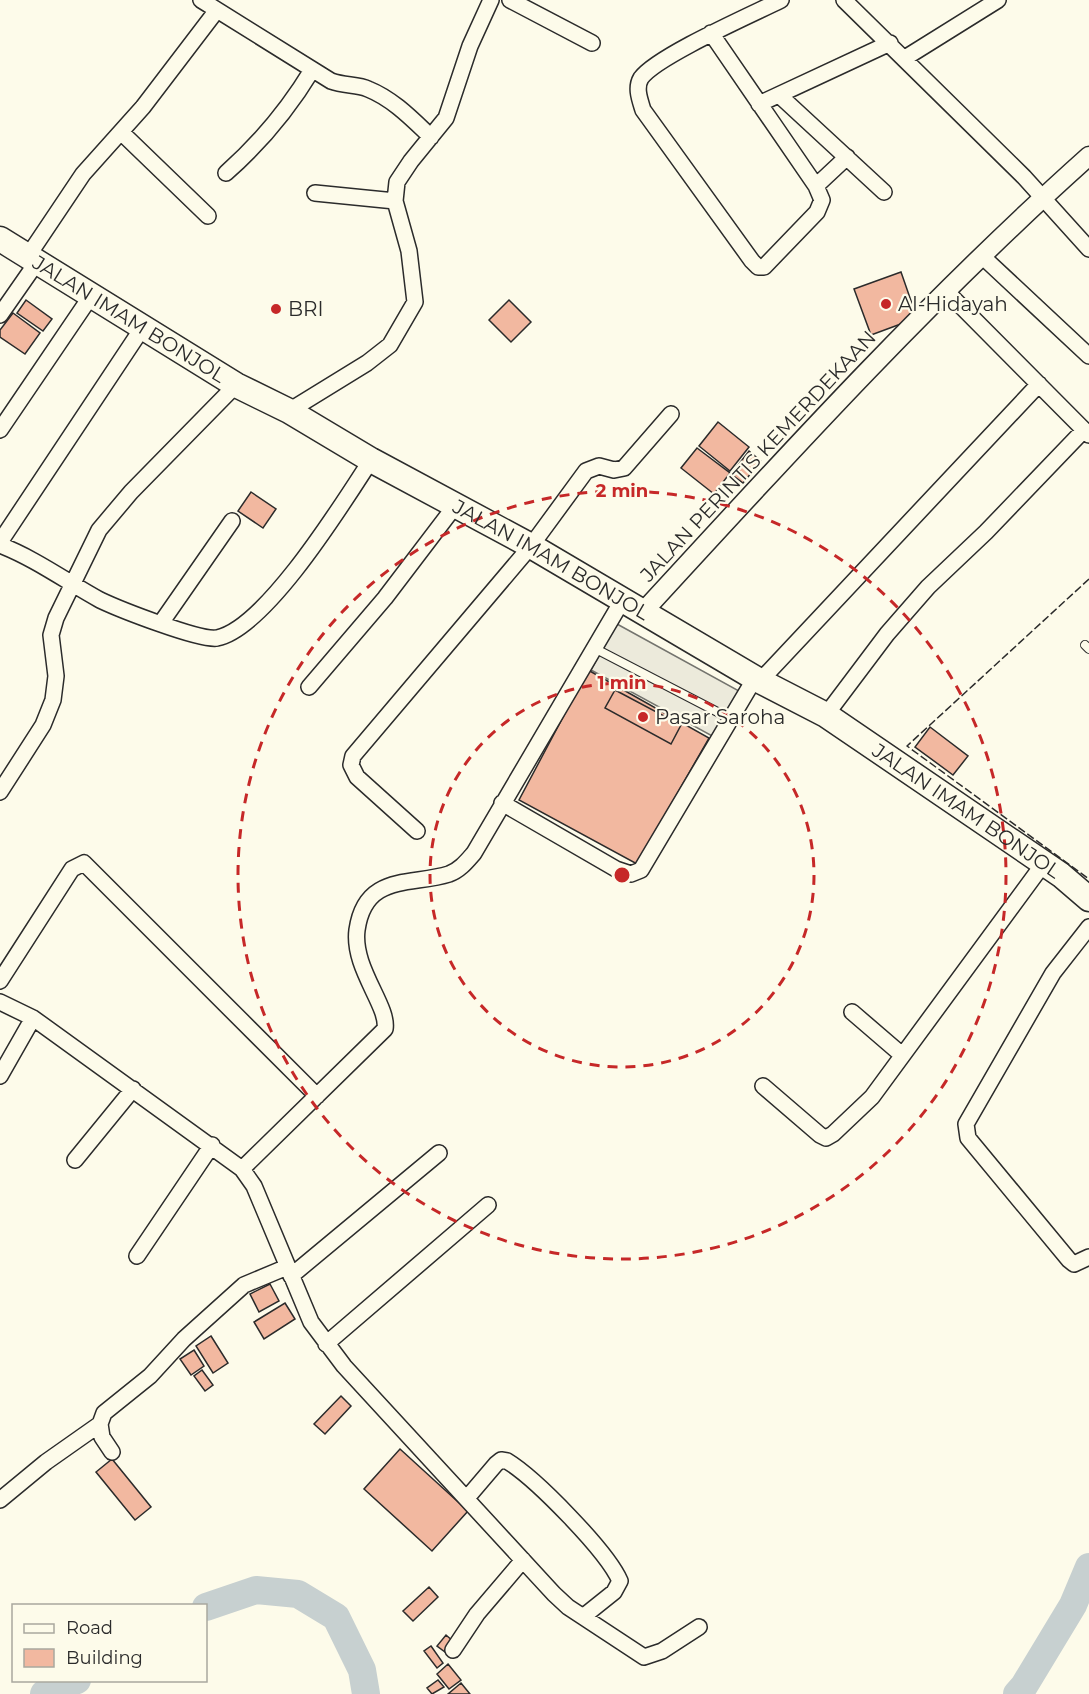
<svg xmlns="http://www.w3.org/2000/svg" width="1089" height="1694" font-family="Montserrat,sans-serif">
<rect width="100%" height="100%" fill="#fdfbea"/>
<path fill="#eceadb" stroke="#74746e" stroke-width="1.5" d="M 617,624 L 739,691 L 714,737 L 591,670 Z"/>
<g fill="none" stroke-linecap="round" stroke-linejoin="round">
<path stroke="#c7d0d0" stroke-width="28" d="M 206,1607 L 256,1590 L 298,1594 L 336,1617 L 362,1670 L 366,1694
M 44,1694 L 77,1680
M 1017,1694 L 1024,1686 L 1073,1605 L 1089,1567"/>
</g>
<path fill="#f2b8a0" stroke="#2b2b2b" stroke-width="1.5" d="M 901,272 L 917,318 L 871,335 L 854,289 Z
M 26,300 L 52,319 L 43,331 L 17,313 Z
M 509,300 L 531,322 L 511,342 L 489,320 Z
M 13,313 L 40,333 L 25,354 L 0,337 L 0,330 Z
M 718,422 L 749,447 L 730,471 L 699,446 Z
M 697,448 L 730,473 L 714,494 L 681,468 Z
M 749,451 L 761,461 L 743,483 L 731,474 Z
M 251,492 L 276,509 L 263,528 L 238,511 Z
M 588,670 L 709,738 L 637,864 L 519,800 Z
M 615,690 L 681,725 L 671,744 L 605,708 Z
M 930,727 L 968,756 L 953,775 L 915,747 Z
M 270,1284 L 279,1301 L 259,1312 L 250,1294 Z
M 285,1303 L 295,1319 L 264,1339 L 254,1322 Z
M 211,1336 L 228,1363 L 213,1373 L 196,1346 Z
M 194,1350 L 204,1366 L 191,1375 L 180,1359 Z
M 202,1370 L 213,1385 L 205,1391 L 194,1376 Z
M 341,1396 L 351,1406 L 325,1434 L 314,1424 Z
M 400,1449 L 468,1511 L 432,1551 L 364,1489 Z
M 112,1459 L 151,1507 L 135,1520 L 96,1472 Z
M 429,1587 L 438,1597 L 413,1621 L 403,1611 Z
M 446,1635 L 454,1642 L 445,1652 L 437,1646 Z
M 431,1646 L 443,1663 L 437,1668 L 424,1651 Z
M 448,1664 L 461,1680 L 449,1689 L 437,1674 Z
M 438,1680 L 444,1687 L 432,1694 L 427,1688 Z
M 461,1683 L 470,1694 L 448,1694 Z"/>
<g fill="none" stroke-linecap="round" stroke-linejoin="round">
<g stroke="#2b2b2b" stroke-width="10">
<path id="service" d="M 1085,645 L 1089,649
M 596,649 L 731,719"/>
</g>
<g stroke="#2b2b2b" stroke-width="18">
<path id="minor" d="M 201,0 L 331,81 C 344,86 358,84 368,89 C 393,99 412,119 431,137
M 510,0 L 592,43
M 844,0 L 1024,177 L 1089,249
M 711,33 L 816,186 L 822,200 L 817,212 L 764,267 L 758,267 L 752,261 L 643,110 C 640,100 635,88 641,78 C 657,56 753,14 781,0
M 905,58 L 998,0
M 779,95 L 884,192
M 759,104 L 890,43
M 121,132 L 208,216
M 226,173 C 260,143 289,108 312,70
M 816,186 L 847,157
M 315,193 L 395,201
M 28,256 L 83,174 L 143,107 L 217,10
M 983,257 L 1089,356
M 946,291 L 1089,435
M 0,315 L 37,262
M 289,411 L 367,363 L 390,345 L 415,302 L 409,251 L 395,201 L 397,182 L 411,161 L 446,118 L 470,46 L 491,0
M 0,430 L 91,296
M 0,542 L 143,327
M 0,545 C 36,559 67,582 100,600 C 119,609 200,641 217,638 C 266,628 343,503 371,460
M 161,623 L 232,521
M 760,681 L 1039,384
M 309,687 L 385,598 L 455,506
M 826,715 L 887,634 L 928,587 L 986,532 L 1084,430
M 0,792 L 43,725 L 53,700 L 56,676 L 51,635 L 56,618 L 99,530 L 131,492 L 236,385
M 502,803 L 616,869 L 631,874 L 641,870 L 755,678
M 417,831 L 357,777 L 351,765 L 353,756 L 531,546 L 586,471 L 599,466 L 614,470 L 624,468 L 671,414
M 1089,927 L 1053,973 L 966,1124 L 968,1138 L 1069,1260 L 1074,1264 L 1089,1257
M 0,981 L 72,869 L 84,863 L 317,1096
M 0,1002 L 33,1018 L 242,1169 L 254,1186 L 311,1322 L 344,1366 L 554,1594 L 568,1607 L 644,1657 L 662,1651 L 699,1627
M 852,1012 L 902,1055
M 0,1076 L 33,1018
M 763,1086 L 820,1135 L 826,1138 L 833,1134 L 872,1097 L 1044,863
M 75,1160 L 133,1089
M 242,1169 L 385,1029 C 389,1006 352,968 357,930 C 365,873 411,886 449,874 C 460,870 467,861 474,853 L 622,601
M 137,1256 L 212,1145
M 291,1276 L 439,1153
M 326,1344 L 488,1205
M 112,1452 L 102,1437 L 100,1424 L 104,1413 L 150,1376 L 184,1339 L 244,1285 L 287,1267
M 467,1498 L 496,1464 L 501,1460 L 507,1461 C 535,1478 607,1551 620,1581 L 614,1592 L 584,1616
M 0,1500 L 46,1462 L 100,1424
M 453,1650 L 477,1614 L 523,1560"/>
</g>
<g stroke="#2b2b2b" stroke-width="21">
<path id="tertiary" d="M 643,612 C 787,455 930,298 1089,156"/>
</g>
<g stroke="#2b2b2b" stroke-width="27">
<g id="trunk">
<path id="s1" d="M 0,239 L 236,385 L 289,411 L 371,460 L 531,546 L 760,681 L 826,715 L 1061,875 L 1089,899"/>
</g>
</g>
<use href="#service" stroke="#fdfbea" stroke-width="8"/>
<use href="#minor" stroke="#fdfbea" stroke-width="15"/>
<use href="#tertiary" stroke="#fdfbea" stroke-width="18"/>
<use href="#trunk" stroke="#fdfbea" stroke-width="24"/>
<path stroke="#2b2b2b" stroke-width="1.5" stroke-dasharray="8 3" stroke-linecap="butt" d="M 1089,579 L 907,746 L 1089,879"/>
</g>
<g fill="none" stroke="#c62828" stroke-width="3" stroke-dasharray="10 8">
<circle cx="622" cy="875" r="192"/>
<circle cx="622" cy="875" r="384"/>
</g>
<g fill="#c62828" stroke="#fdfbea" stroke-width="2">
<circle cx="886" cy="304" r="6"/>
<circle cx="276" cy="309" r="6"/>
<circle cx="643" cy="717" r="6"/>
</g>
<g text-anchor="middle" stroke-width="4.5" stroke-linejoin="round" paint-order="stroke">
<g font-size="20" fill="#2b2b2b" stroke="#fdfbea" text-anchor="start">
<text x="898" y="311">Al-Hidayah</text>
<text x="288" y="316">BRI</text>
<text x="655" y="724">Pasar Saroha</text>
</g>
<g font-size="20" fill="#2b2b2b" stroke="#fdfbea">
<text dy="7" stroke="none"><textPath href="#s1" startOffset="152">JALAN IMAM BONJOL</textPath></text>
<text transform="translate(758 456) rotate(-47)" y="7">JALAN PERINTIS KEMERDEKAAN</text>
<text dy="7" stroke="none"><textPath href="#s1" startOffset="638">JALAN IMAM BONJOL</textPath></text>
<text dy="7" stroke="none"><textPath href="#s1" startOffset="1124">JALAN IMAM BONJOL</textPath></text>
</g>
</g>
<circle cx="622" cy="875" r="9" fill="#c62828" stroke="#fdfbea" stroke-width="3"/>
<g font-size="18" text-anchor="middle" font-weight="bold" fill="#c62828" stroke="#fdfbea" stroke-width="4.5" stroke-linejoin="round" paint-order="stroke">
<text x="622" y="497">2 min</text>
<text x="622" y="689">1 min</text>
</g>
<rect x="12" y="1604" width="195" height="78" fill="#fdfbea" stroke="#a9a89e" stroke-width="1.5"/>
<rect x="24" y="1624" width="30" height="9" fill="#fdfbea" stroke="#a9a89e" stroke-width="1.5"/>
<text x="66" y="1634" font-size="18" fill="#2b2b2b">Road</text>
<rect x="24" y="1649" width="30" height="18" fill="#f2b8a0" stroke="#a9a89e" stroke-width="1.5"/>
<text x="66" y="1664" font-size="18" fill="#2b2b2b">Building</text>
</svg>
